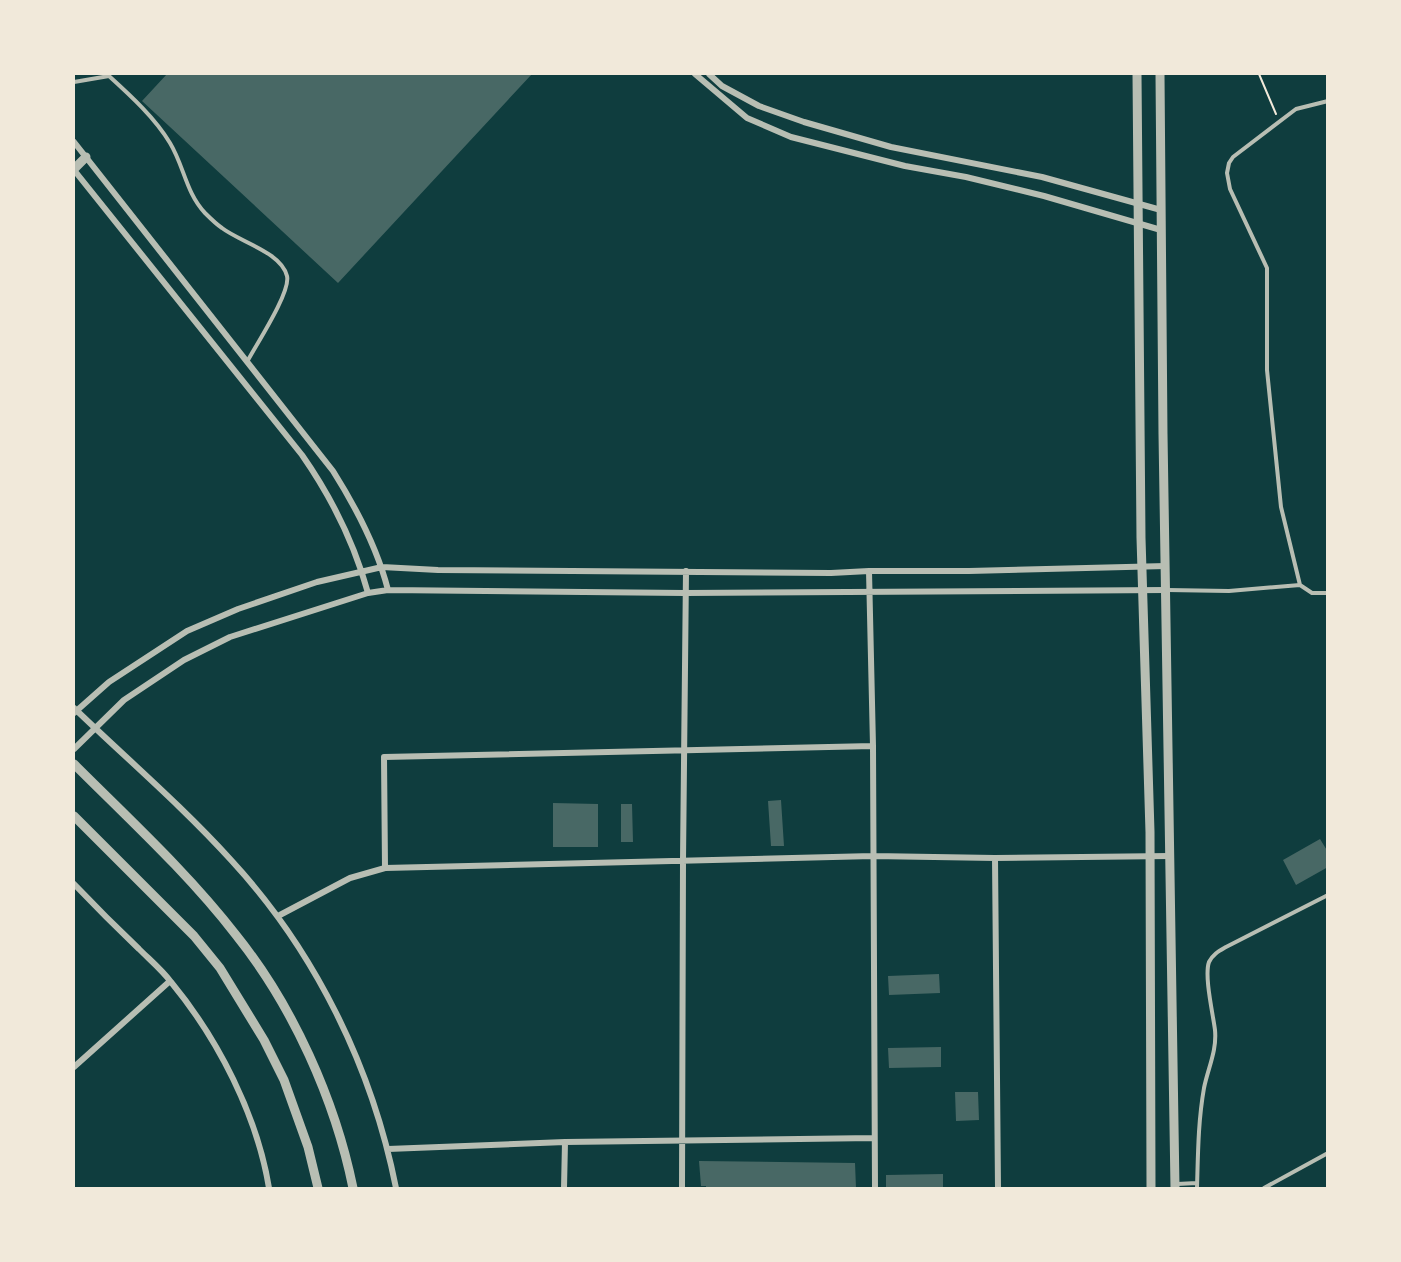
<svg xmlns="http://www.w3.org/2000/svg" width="1401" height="1262" font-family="'Exo 2',sans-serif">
<rect width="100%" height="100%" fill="#0f3d3e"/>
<path fill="#486865" d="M 167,74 L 532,74 L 338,283 L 142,101 Z
M 781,800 L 784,846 L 771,846 L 768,801 Z
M 553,803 L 598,804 L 598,847 L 553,847 Z
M 621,804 L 632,804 L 633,842 L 621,842 Z
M 1320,839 L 1328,852 L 1328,867 L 1296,885 L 1283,860 Z
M 939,974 L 940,993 L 889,995 L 888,976 Z
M 941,1047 L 941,1067 L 889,1068 L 888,1048 Z
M 955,1092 L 978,1092 L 979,1120 L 956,1121 Z
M 699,1161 L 855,1163 L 856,1188 L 706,1188 L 706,1186 L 701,1186 Z
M 943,1174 L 943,1188 L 886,1188 L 886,1175 Z"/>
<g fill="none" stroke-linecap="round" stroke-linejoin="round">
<path stroke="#f1e9da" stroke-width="2" d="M 1259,74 L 1276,114"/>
<path stroke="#b8beb3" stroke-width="4" d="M 74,82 L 109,76 C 131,96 155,118 170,143 C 184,166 186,193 205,213 C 210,218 216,224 222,228 C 240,242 281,252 287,276 C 291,292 256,345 247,362
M 1300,585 L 1281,507 L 1267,370 L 1267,268 L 1230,189 L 1227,173 L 1229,163 L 1233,157 L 1296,109 L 1328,101
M 1167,590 L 1229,591 L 1300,585 L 1312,593 L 1328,593
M 1177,1184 L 1197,1183
M 1197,1188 C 1198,1155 1198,1122 1204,1088 C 1208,1068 1217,1051 1215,1030 C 1213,1014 1204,976 1209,962 C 1213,954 1219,951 1226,947 L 1328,895
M 1264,1188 L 1328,1153"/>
<path stroke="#b8beb3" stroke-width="6" d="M 695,74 L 747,118 L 791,137 L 905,166 L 966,177 L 1044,196 L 1161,230
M 709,74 L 722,86 L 759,106 L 804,122 L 891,147 L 1042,177 L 1161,210
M 74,142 L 333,471 C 357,509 377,547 388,590
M 74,170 L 302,455 C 332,498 354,542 368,593
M 869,571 L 873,746 L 875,1188
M 74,708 C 127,759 182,806 231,860 C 315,951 372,1067 396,1188
M 74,713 L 109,682 L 187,631 L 238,609 L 317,582 L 382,567 L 438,570 L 831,573 L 869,571 L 969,571 L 1166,566
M 74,749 L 124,700 L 184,660 L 230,637 L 368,593 L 388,590 L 685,593 L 1166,590
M 995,858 L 998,1188
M 385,868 L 384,757 L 873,746
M 74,884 C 95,906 117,928 139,949 C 150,960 162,970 171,982 C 218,1039 257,1115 269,1188
M 278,916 L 350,878 L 385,868 L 873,856 L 995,858 L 1170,856
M 74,1067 L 170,981
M 388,1149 L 565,1142 L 874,1138
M 564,1188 L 565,1142
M 682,1188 L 683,860 L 686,571"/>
<path stroke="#b8beb3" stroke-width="9" d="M 1137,74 L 1141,538 L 1150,832 L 1151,1188
M 1160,74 L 1163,434 L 1175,1188
M 74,169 L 86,157
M 74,764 C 129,819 188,873 236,935 C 293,1006 335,1100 353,1188
M 74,816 L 194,936 L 220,968 L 264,1040 L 284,1080 L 308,1147 L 318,1188"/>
</g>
<rect width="1401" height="1262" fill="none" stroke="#f1e9da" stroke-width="150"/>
</svg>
